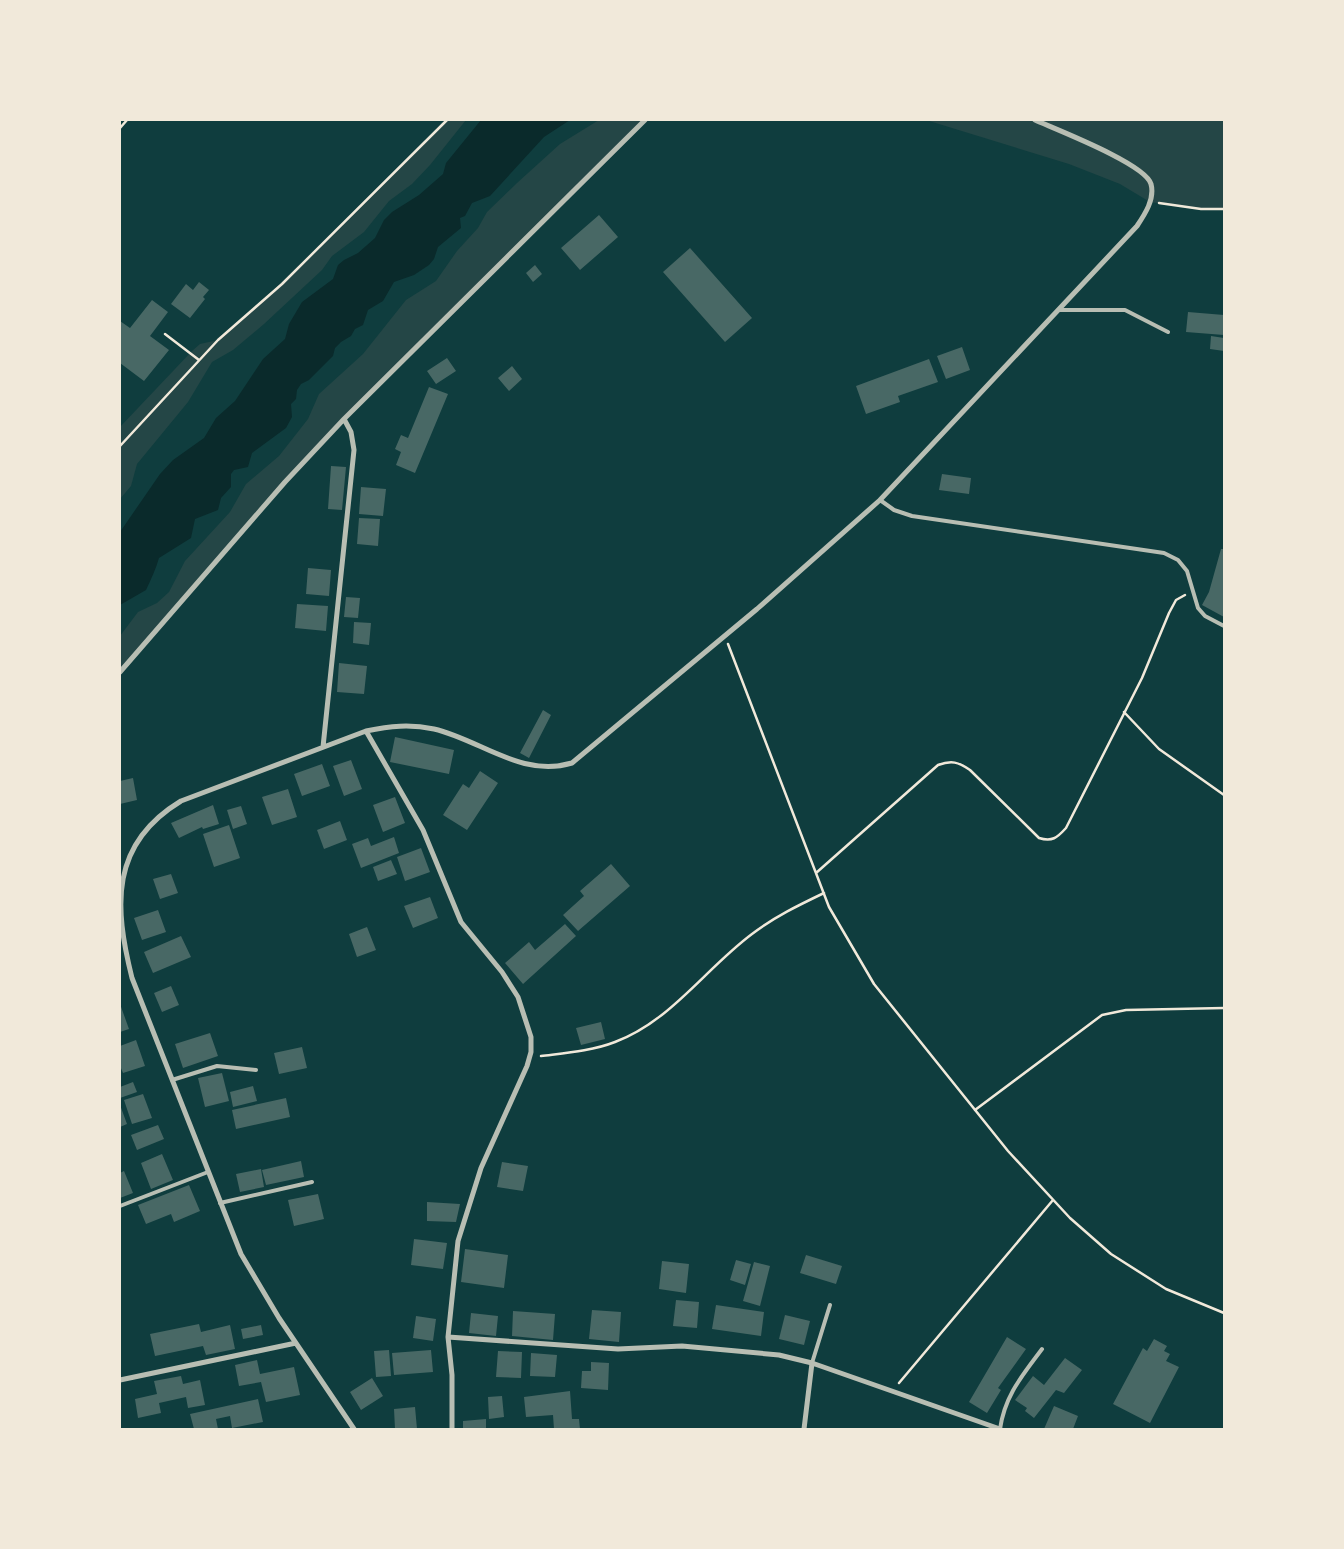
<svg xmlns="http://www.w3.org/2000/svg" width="1344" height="1549" font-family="'Fira Sans Condensed',sans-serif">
<rect width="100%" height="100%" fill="#0f3d3e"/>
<path fill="#244646" d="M 447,120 L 466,120 L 430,165 L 412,184 L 389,201 L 364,232 L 332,256 L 322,270 L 264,324 L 233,350 L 212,362 L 188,402 L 137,464 L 131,486 L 120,499 L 120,427 L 192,351 L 200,344 L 218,340 L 268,296 Z
M 599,120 L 645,120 L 431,331 L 285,482 L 120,672 L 120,636 L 138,612 L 157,603 L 169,592 L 185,561 L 230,512 L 246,484 L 279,456 L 308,419 L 319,394 L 363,354 L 406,300 L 436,281 L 457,251 L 478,228 L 487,212 L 517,183 L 560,144 Z
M 926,120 L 1224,120 L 1224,209 L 1201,209 L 1150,202 L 1120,184 L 1069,164 Z"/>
<path fill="#0a2a2b" d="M 481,120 L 570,120 L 544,137 L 490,196 L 472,203 L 465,216 L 460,218 L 461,228 L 438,247 L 434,259 L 429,265 L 414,275 L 394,282 L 383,301 L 368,310 L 363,325 L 355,329 L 351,336 L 341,342 L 335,348 L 333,356 L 309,380 L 301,384 L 297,390 L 296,399 L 291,404 L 292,417 L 286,428 L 252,453 L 248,467 L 234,470 L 231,474 L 231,487 L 221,498 L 218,510 L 195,519 L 191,538 L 159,558 C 156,569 151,579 146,590 L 120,605 L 120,532 L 160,474 L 173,460 L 204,438 L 216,418 L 235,401 L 263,359 L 285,339 L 289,324 L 302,302 L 333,279 L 338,265 L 344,260 L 358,253 L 375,238 L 384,220 L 392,212 L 419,195 L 443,174 L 446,163 Z"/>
<path fill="#486865" d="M 599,215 L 618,237 L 580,270 L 561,248 Z
M 690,248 L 752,318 L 725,342 L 663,272 Z
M 535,265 L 542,274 L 533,282 L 526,273 Z
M 199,282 L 209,290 L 203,297 L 205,299 L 190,318 L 171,304 L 186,284 L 193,290 Z
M 152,300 L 168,312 L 150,336 L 169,350 L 144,381 L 120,363 L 120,321 L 130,328 Z
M 1188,312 L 1224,315 L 1224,335 L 1186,332 Z
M 1211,336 L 1224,338 L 1224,351 L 1210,349 Z
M 962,347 L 970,370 L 946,379 L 937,356 Z
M 447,358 L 456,371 L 436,384 L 427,371 Z
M 929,359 L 938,382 L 898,396 L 900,402 L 866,414 L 856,386 Z
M 512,366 L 522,379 L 509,391 L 498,378 Z
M 429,387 L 448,394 L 415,473 L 396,465 L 401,452 L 395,449 L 401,435 L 408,438 Z
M 331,466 L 346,467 L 342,510 L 328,509 Z
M 942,474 L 971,478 L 969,494 L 939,490 Z
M 361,487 L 386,489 L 383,516 L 359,514 Z
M 359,518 L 380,519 L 378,546 L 357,544 Z
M 1221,549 L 1224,549 L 1224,617 L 1202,605 L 1209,592 Z
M 308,568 L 331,570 L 329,596 L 306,594 Z
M 346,597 L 360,598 L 358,618 L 344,617 Z
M 297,604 L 328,606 L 326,631 L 295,628 Z
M 354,622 L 371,623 L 369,645 L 353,643 Z
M 339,663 L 367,666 L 364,694 L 337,692 Z
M 543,710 L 551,715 L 529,758 L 520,753 Z
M 395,737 L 454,750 L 449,774 L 390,762 Z
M 351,760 L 362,789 L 344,796 L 333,766 Z
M 322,764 L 330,786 L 302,796 L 294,774 Z
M 480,771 L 498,783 L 467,830 L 443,815 L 463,784 L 469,788 Z
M 133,778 L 137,800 L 120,804 L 120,781 Z
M 288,789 L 297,817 L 272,825 L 262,797 Z
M 395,797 L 405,823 L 383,832 L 373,805 Z
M 213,805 L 219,824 L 203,829 L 202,827 L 179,838 L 171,823 Z
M 241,806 L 247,824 L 233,829 L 227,810 Z
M 340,821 L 347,840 L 324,849 L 317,830 Z
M 229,825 L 240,858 L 214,867 L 203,834 Z
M 394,837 L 399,853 L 361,868 L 352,844 L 368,838 L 371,846 Z
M 421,848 L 430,872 L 405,881 L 397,857 Z
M 391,860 L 397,874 L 378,881 L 373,867 Z
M 611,864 L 630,886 L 578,931 L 563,915 L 584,896 L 580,891 Z
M 171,874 L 178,893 L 160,899 L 153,879 Z
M 430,897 L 438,918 L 413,928 L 404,906 Z
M 158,910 L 166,932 L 142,940 L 134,918 Z
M 565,924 L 576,936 L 523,984 L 505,963 L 529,942 L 535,950 Z
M 367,927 L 376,950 L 357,957 L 349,934 Z
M 181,936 L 191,957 L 153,973 L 144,952 Z
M 171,986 L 179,1005 L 162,1012 L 154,993 Z
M 120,1004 L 129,1029 L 120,1032 Z
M 601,1022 L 605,1039 L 581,1045 L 576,1028 Z
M 210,1033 L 218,1056 L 183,1068 L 175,1044 Z
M 136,1040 L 145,1066 L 123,1073 L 120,1066 L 120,1046 Z
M 302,1047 L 307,1068 L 279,1074 L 274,1053 Z
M 222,1073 L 229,1101 L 205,1107 L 198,1078 Z
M 133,1082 L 137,1092 L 120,1098 L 120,1087 Z
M 253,1086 L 257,1101 L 233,1107 L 230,1092 Z
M 143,1094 L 152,1118 L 132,1124 L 124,1100 Z
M 286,1098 L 290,1117 L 236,1129 L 232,1110 Z
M 120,1105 L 127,1124 L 120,1127 Z
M 158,1125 L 164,1139 L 137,1150 L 131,1135 Z
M 162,1154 L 173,1180 L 151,1189 L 141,1163 Z
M 301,1161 L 304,1177 L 266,1185 L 262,1170 Z
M 502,1162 L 528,1166 L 523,1191 L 497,1187 Z
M 261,1169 L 264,1187 L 240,1192 L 236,1174 Z
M 124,1171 L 133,1193 L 120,1198 L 120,1173 Z
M 189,1185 L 200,1211 L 174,1222 L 171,1214 L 146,1224 L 138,1205 Z
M 318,1194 L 324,1219 L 294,1226 L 288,1200 Z
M 427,1202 L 460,1204 L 456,1222 L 427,1221 Z
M 414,1239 L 447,1243 L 443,1269 L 411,1265 Z
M 465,1249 L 508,1255 L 504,1288 L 461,1282 Z
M 806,1255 L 842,1266 L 836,1284 L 800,1273 Z
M 736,1260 L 751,1264 L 745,1285 L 730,1280 Z
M 662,1261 L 689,1264 L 686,1293 L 659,1289 Z
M 754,1262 L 770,1266 L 760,1306 L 743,1301 Z
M 676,1300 L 699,1302 L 697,1328 L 673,1326 Z
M 716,1305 L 764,1312 L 761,1336 L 712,1329 Z
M 592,1310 L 621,1312 L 619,1342 L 589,1339 Z
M 513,1311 L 555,1314 L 553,1340 L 512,1336 Z
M 471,1313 L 498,1316 L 496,1336 L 469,1333 Z
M 785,1315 L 810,1321 L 804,1345 L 779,1339 Z
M 416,1316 L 436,1319 L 433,1341 L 413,1338 Z
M 199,1324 L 201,1332 L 230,1325 L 235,1349 L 206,1355 L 203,1346 L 155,1356 L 150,1334 Z
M 261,1325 L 263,1335 L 243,1339 L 241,1329 Z
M 1007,1337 L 1026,1349 L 998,1388 L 1001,1390 L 987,1413 L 969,1402 Z
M 1154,1339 L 1167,1346 L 1164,1351 L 1170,1354 L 1166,1361 L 1179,1367 L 1150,1423 L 1113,1404 L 1143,1348 L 1147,1351 Z
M 389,1350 L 391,1376 L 376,1377 L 374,1351 Z
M 431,1350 L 433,1372 L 394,1375 L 392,1353 Z
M 498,1351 L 522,1352 L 521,1378 L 496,1377 Z
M 531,1353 L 557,1355 L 555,1377 L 530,1376 Z
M 1065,1358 L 1082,1370 L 1064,1393 L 1056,1390 L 1034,1418 L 1025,1411 L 1027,1408 L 1015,1400 L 1033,1376 L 1044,1385 Z
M 257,1360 L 260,1374 L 294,1367 L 300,1395 L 266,1402 L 261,1382 L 239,1386 L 235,1365 Z
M 591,1362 L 609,1363 L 608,1390 L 581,1388 L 582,1371 L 591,1371 Z
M 181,1376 L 183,1384 L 200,1380 L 205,1405 L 188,1408 L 186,1397 L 159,1403 L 161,1413 L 138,1418 L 135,1399 L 157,1394 L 154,1381 Z
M 372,1378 L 383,1396 L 361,1410 L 350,1392 Z
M 570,1391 L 572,1419 L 579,1419 L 580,1429 L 554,1429 L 553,1415 L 526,1417 L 524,1397 Z
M 502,1396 L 504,1417 L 489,1419 L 488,1397 Z
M 258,1399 L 263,1422 L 232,1428 L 230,1416 L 216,1419 L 218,1429 L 194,1429 L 190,1414 Z
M 1054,1406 L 1078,1416 L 1073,1429 L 1044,1429 Z
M 415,1407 L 417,1429 L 395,1429 L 394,1409 Z
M 486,1419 L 486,1429 L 463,1429 L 463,1421 Z"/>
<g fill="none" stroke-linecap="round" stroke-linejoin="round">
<path stroke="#f1e9da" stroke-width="2.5" d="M 120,128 L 127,120
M 1159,203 L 1201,209 L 1224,209
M 165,334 L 199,360
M 120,446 L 218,340 L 282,284 L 447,120
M 728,644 L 829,907 L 874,984 L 1008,1151 L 1070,1218 L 1111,1254 L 1166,1289 L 1224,1313
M 1124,712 L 1159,749 L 1224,795
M 816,873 L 938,765 C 952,760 958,762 970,770 L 1039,838 C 1052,842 1057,838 1066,828 L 1142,678 L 1169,613 L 1176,600 L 1185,595
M 541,1056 C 565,1053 592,1051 615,1042 C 671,1021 705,969 752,934 C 774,917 799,905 824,893
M 975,1110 L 1102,1015 L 1126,1010 L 1224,1008
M 899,1383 L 1053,1200"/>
<path stroke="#b8beb3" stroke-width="4" d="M 1059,310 L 1125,310 L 1168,332
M 880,500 L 894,510 L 912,516 L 1164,553 L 1178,560 L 1187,571 L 1198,608 L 1205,616 L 1224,626
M 172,1080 L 217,1066 L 256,1070
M 220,1203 L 312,1182
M 120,1206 L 208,1172
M 812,1363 L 830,1305
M 1000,1429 C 1005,1395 1022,1376 1042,1349"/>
<path stroke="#b8beb3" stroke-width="5" d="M 120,672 L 285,482 L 344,419 L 645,120
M 366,731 L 423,830 L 461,922 L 502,972 L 518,997 L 531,1037 L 531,1052 L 527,1066 L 481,1168 L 458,1241 L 448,1337 L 452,1375 L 452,1429
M 323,747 L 354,450 L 351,432 L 344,419
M 448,1337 L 618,1349 L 682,1346 L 779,1355 L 812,1363 L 1000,1429
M 120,1380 L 296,1343
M 354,1429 L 279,1318 L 241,1254 L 132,978 C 114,906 110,844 181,801 L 366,731 C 390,726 410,724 434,729 C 481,740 521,778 572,763 L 757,609 L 880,500 L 1137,226 C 1145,214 1155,199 1151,184 C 1146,164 1055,129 1035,120
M 804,1429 L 812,1363"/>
</g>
<rect width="1344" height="1549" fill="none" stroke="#f1e9da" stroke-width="242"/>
</svg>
